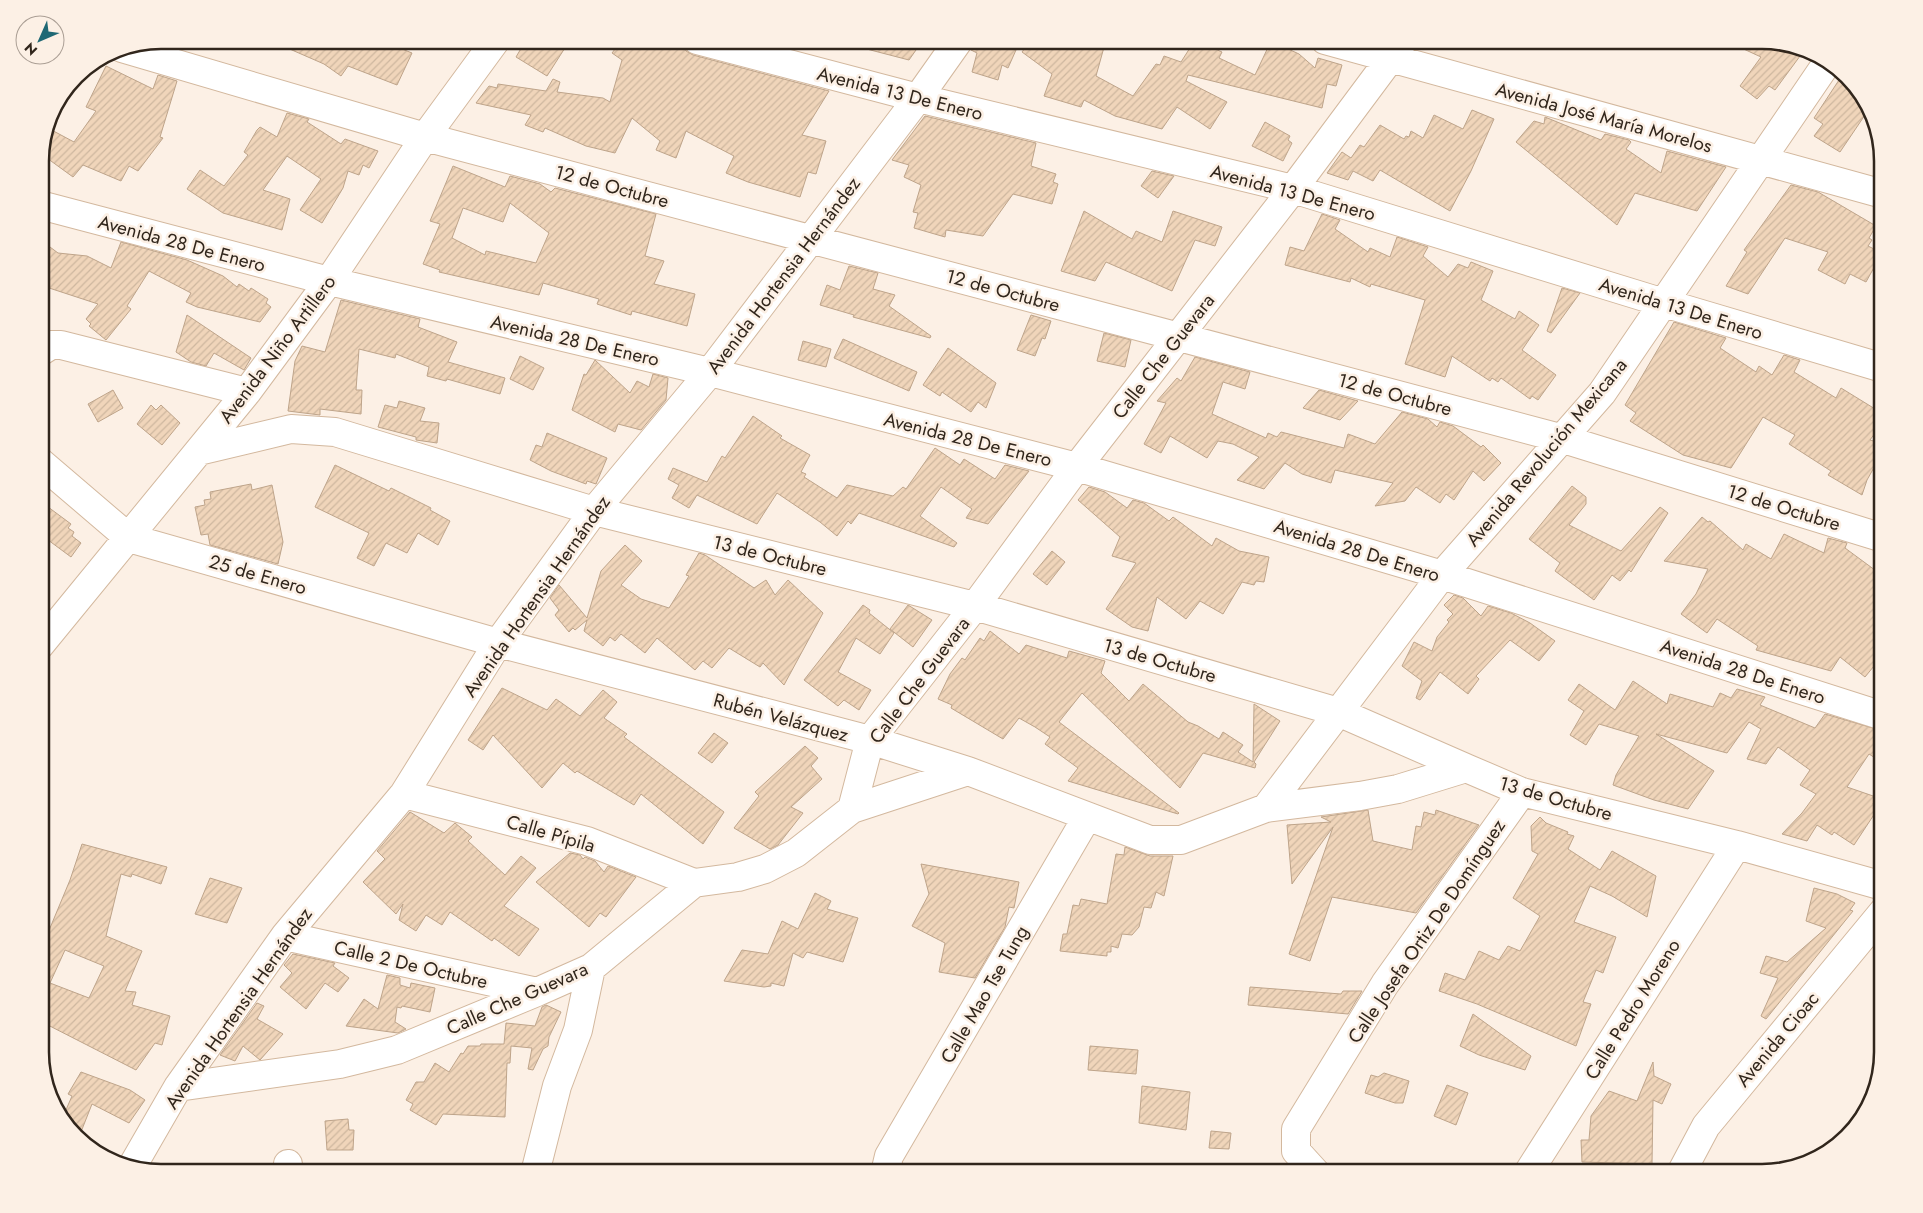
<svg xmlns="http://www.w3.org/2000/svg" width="1923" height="1213" font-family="Jost,sans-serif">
<defs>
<pattern id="building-hatch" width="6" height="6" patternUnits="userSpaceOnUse" patternTransform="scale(1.25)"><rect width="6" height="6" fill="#f0d5ba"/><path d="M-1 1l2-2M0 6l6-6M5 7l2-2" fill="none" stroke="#ceb79f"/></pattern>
</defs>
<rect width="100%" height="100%" fill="#fcf0e5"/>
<path fill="url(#building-hatch)" stroke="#bea48a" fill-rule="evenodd" d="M 269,40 L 380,40 L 412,53 L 397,85 L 348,66 L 341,76 L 324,64 Z
M 526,40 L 570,40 L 547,76 L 516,57 Z
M 622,40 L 682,40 L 686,51 L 693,55 L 829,91 L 802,135 L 826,141 L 816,174 L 808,172 L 800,197 L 748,182 L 726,173 L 734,156 L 686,131 L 676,158 L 656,150 L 660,141 L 632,118 L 615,153 L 586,146 L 545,128 L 543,132 L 525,125 L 531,115 L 476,103 L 489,86 L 497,88 L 498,84 L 546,91 L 553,79 L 560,82 L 557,92 L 603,98 L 610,102 L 622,60 L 612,53 Z
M 856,40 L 923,40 L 909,60 L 855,46 Z
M 974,40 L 1016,50 L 1008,68 L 1002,65 L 998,80 L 972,72 L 977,53 L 971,50 Z
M 1031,40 L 1106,40 L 1096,76 L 1133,96 L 1156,64 L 1160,65 L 1164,56 L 1181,62 L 1195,40 L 1222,52 L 1219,58 L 1255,75 L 1271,41 L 1299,54 L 1315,68 L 1318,58 L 1342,65 L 1336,86 L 1327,84 L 1322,108 L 1188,75 L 1186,81 L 1227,102 L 1210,129 L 1177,107 L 1162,129 L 1115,116 L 1084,100 L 1081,107 L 1044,96 L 1052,74 L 1022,52 Z
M 1724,40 L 1763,40 L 1803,52 L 1775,90 L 1769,86 L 1757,99 L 1740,86 L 1761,57 Z
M 106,66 L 153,89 L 158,75 L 177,81 L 160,137 L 163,138 L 138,171 L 129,166 L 121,181 L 83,165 L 73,177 L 40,153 L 46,127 L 74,142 L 96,111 L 86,107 Z
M 1839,80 L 1851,84 L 1867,100 L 1869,109 L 1840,152 L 1814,136 L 1823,124 L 1814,118 Z
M 1472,110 L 1494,119 L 1471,171 L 1450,211 L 1380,170 L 1373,181 L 1353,171 L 1348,180 L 1327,173 L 1342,152 L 1351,158 L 1360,145 L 1364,147 L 1380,125 L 1404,139 L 1406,136 L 1409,137 L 1411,131 L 1423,138 L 1434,115 L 1463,129 Z
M 287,113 L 309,119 L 307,122 L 341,144 L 345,139 L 378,151 L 369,168 L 363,165 L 359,175 L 348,171 L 343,188 L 322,223 L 300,210 L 321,179 L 287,156 L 263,190 L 290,199 L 282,230 L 223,213 L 187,189 L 200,170 L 224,186 L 248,155 L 244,152 L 257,130 L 260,127 L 277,137 Z
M 925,116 L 1036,143 L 1031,166 L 1056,174 L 1053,182 L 1058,184 L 1052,204 L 1013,194 L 983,236 L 946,230 L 945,237 L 914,228 L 918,213 L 913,212 L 921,185 L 904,177 L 909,165 L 892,160 Z
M 1545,117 L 1601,140 L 1605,134 L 1629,140 L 1631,142 L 1626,149 L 1661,173 L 1667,151 L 1726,167 L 1697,211 L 1635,193 L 1617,225 L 1516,142 L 1534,121 L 1544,124 Z
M 1265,122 L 1290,136 L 1288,140 L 1292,143 L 1283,161 L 1252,146 Z
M 453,166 L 505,187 L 510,176 L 540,184 L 551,192 L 555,188 L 656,214 L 645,256 L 664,261 L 654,284 L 695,294 L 687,326 L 632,311 L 631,315 L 597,304 L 599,299 L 543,283 L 539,295 L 439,272 L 440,270 L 423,264 L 440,224 L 430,221 ZM 510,203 L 549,233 L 536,263 L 486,251 L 485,255 L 452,238 L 463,208 L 503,222 Z
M 1152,171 L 1174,176 L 1158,198 L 1141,186 Z
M 1791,185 L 1818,192 L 1876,226 L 1869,238 L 1872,240 L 1868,246 L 1882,253 L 1866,282 L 1850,274 L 1845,284 L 1818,270 L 1828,252 L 1785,238 L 1748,294 L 1726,286 L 1747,252 L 1744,250 Z
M 1084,211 L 1132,239 L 1136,231 L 1162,242 L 1173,211 L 1222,227 L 1215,246 L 1195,240 L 1172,291 L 1106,262 L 1095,281 L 1061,271 Z
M 1322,214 L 1340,220 L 1335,229 L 1368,252 L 1370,248 L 1390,257 L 1397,237 L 1428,247 L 1423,256 L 1448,277 L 1458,264 L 1468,268 L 1471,262 L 1493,271 L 1481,300 L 1515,319 L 1519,311 L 1539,325 L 1522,350 L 1556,375 L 1538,400 L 1532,396 L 1530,399 L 1501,378 L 1498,382 L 1492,378 L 1490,381 L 1452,356 L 1445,377 L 1405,364 L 1425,300 L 1371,284 L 1370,287 L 1351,278 L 1350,282 L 1285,265 L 1290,247 L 1304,251 Z
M 121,242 L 187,260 L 223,276 L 237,287 L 239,284 L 249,291 L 251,288 L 268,299 L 266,303 L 271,307 L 260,322 L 197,307 L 186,302 L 191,293 L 149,271 L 127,306 L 131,309 L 106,340 L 89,326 L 91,324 L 86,319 L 98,304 L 40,285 L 40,260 L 50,247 L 58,253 L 87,256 L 111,268 Z
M 849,266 L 878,273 L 873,289 L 895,295 L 889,306 L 931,336 L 930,338 L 853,317 L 854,315 L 820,305 L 827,285 L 840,290 Z
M 1562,288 L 1580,293 L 1551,333 L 1547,331 Z
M 341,300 L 420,319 L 418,327 L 457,342 L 448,362 L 505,378 L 500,394 L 447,379 L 446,381 L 427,376 L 429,367 L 396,354 L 395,358 L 359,349 L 356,390 L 362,390 L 361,414 L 320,409 L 320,415 L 288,411 L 295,361 L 302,346 L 325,352 Z
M 187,315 L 251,358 L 244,370 L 214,353 L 206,366 L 191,362 L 176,352 Z
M 1031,315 L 1051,321 L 1045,339 L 1042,338 L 1035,356 L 1017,350 Z
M 1674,322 L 1726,338 L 1720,348 L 1756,372 L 1759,366 L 1772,375 L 1784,355 L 1800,360 L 1794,372 L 1836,398 L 1841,388 L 1880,412 L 1874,422 L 1879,425 L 1878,429 L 1870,440 L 1877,442 L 1875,452 L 1881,455 L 1867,480 L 1862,495 L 1828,475 L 1831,471 L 1789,444 L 1795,435 L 1763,417 L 1731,468 L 1683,455 L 1630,421 L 1636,413 L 1625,405 Z
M 1104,333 L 1131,340 L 1125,367 L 1097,361 Z
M 843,339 L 917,372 L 909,391 L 834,358 Z
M 803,341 L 831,349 L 826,367 L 798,360 Z
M 948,348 L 996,383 L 986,408 L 978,402 L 971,412 L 942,392 L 940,396 L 923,385 Z
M 520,356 L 544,368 L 533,390 L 510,379 Z
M 1195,357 L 1250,372 L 1245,389 L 1223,382 L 1212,414 L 1266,438 L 1268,433 L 1277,437 L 1281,432 L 1344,448 L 1348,434 L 1375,444 L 1402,412 L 1428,419 L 1437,427 L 1440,422 L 1453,426 L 1481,447 L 1483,445 L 1501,463 L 1484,481 L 1473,471 L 1454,500 L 1446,494 L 1440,503 L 1416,487 L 1405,501 L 1375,506 L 1393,483 L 1335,470 L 1331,483 L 1302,474 L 1285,463 L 1264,489 L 1237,480 L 1259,457 L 1233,444 L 1218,441 L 1207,458 L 1170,436 L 1161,453 L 1144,444 L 1166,403 L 1157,401 L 1177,378 L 1181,381 Z
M 595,360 L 630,393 L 637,381 L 649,387 L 653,374 L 668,378 L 666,400 L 641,430 L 618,424 L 615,432 L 572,410 L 584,374 L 586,375 Z
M 113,390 L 123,408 L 98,422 L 88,404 Z
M 1319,390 L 1358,401 L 1340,420 L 1303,408 Z
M 399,401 L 425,408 L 420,421 L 439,423 L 437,443 L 416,440 L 416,437 L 378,427 L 385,405 L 397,408 Z
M 151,405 L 156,410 L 161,405 L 180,423 L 162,445 L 137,424 Z
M 753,416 L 782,436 L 780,438 L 810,455 L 801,472 L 806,474 L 804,477 L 837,498 L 847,485 L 893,496 L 903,487 L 906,489 L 935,448 L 960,465 L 964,459 L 995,479 L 1005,465 L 1029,471 L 988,524 L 966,518 L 972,509 L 941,487 L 920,516 L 957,543 L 954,547 L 859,513 L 851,524 L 848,521 L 837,536 L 820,522 L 777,493 L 757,524 L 697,495 L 689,508 L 672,498 L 679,485 L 668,479 L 673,468 L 707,482 L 722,456 L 725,458 Z
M 547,433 L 607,458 L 596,484 L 587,481 L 586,484 L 551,471 L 530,460 L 536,445 L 542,447 Z
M 335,465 L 389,491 L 391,488 L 431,508 L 430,510 L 450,521 L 438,545 L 418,533 L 407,553 L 386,543 L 374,566 L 357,558 L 369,533 L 315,507 Z
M 251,484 L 252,490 L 272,485 L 283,542 L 278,564 L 210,545 L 208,534 L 201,535 L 195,507 L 205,505 L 204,500 L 211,499 L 210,492 Z
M 1572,486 L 1586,497 L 1586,504 L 1569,525 L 1621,551 L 1660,507 L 1668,513 L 1631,572 L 1629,570 L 1620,581 L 1612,575 L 1594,600 L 1555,571 L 1560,563 L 1529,539 Z
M 1089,487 L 1105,492 L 1127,508 L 1133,500 L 1144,503 L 1169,521 L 1173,517 L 1212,546 L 1216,538 L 1239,551 L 1269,557 L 1264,582 L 1256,581 L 1254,585 L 1242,582 L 1223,614 L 1200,601 L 1186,619 L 1157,597 L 1148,631 L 1132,627 L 1106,609 L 1136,563 L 1112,556 L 1120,537 L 1078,500 Z
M 40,501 L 71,524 L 68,528 L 74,532 L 72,536 L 81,543 L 71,557 L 40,534 Z
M 1702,517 L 1708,522 L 1710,521 L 1743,550 L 1746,544 L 1771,559 L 1784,534 L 1824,553 L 1828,538 L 1847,543 L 1845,548 L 1883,576 L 1883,655 L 1865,677 L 1840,657 L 1831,671 L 1756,650 L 1758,646 L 1717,619 L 1707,633 L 1681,614 L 1696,594 L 1708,569 L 1664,561 Z
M 625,545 L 642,561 L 621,585 L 641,599 L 669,608 L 689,576 L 686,575 L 699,553 L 705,555 L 754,588 L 766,580 L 775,595 L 788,580 L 823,613 L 784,685 L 763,663 L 760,667 L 729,648 L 712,668 L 703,661 L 695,670 L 657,638 L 645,653 L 621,634 L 615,641 L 610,637 L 603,646 L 584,631 L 587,620 L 575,630 L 573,628 L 569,632 L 555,615 L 559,610 L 550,598 L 559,585 L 587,618 L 601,571 Z
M 1052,551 L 1065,562 L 1047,585 L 1033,574 Z
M 1454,595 L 1463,598 L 1481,616 L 1488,606 L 1511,613 L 1530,623 L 1555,641 L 1539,661 L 1510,640 L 1476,676 L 1479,679 L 1468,694 L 1440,672 L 1420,700 L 1416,698 L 1422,681 L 1402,666 L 1414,642 L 1432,651 L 1437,637 L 1449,622 L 1447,620 L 1453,614 L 1444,605 Z
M 863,605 L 870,610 L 869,613 L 894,633 L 880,654 L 856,638 L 838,672 L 871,690 L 859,710 L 844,700 L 838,706 L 804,680 Z
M 908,605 L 932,620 L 913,647 L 890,629 Z
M 990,631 L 1019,654 L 1026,645 L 1067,658 L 1069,651 L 1105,661 L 1101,673 L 1129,701 L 1143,684 L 1188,722 L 1198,726 L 1219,739 L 1223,732 L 1243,745 L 1238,752 L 1253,762 L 1254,704 L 1280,721 L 1254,762 L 1256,764 L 1255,768 L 1203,753 L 1180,788 L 1082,693 L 1059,722 L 1179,813 L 1178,814 L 1068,781 L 1078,768 L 1045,744 L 1050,737 L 1035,727 L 1019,718 L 1003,739 L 951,708 L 952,705 L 938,699 L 950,674 L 962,658 L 965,660 L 980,638 L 984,641 Z
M 1633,681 L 1667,704 L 1670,694 L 1713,707 L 1720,693 L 1731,698 L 1737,689 L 1765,697 L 1760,705 L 1815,728 L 1825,714 L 1883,731 L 1883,763 L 1869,754 L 1847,787 L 1876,797 L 1873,804 L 1879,807 L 1854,845 L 1834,832 L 1832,835 L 1817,825 L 1807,841 L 1782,834 L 1802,813 L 1816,794 L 1800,785 L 1810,770 L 1778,747 L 1766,764 L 1747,759 L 1761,729 L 1749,722 L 1727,753 L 1656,734 L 1714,771 L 1688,809 L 1654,800 L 1613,785 L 1616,775 L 1639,736 L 1599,724 L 1586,745 L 1570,735 L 1584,711 L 1568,700 L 1579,684 L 1615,710 Z
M 502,688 L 547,710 L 556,699 L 580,716 L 603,690 L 617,702 L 604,718 L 627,734 L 624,737 L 724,812 L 703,844 L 641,794 L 634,805 L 577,771 L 575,773 L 563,763 L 542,788 L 493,735 L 483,750 L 468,740 Z
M 714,733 L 728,743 L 712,763 L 698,753 Z
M 805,746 L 818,758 L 811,766 L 822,779 L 791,807 L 803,813 L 778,845 L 770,849 L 734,828 L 759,796 L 755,792 Z
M 1368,810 L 1373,841 L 1412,850 L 1416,826 L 1421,827 L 1424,812 L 1435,815 L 1436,810 L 1479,825 L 1416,913 L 1332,897 L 1310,961 L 1289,954 L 1333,827 L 1292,884 L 1287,825 L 1331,822 L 1321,817 Z
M 410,812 L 444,833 L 455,823 L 472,837 L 468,841 L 505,875 L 521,856 L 536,868 L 504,906 L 539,929 L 519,956 L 494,938 L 492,941 L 450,912 L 442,925 L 426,915 L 416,931 L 399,920 L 403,904 L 396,914 L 363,882 L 385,859 L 377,851 Z
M 1540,817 L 1546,823 L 1568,832 L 1567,834 L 1574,836 L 1568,849 L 1600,870 L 1612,851 L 1656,876 L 1647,917 L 1612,896 L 1590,886 L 1574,922 L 1616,937 L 1603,973 L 1596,970 L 1583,1002 L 1591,1004 L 1576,1046 L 1477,1004 L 1439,991 L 1445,973 L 1465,980 L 1479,951 L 1499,960 L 1508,946 L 1520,951 L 1540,916 L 1513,898 L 1538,854 L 1532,851 L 1531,826 Z
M 82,844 L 167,867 L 161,884 L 132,874 L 131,877 L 121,874 L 106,936 L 142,951 L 125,991 L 136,992 L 132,1005 L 170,1016 L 162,1045 L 155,1043 L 136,1070 L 40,1021 L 40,952 L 70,880 ZM 65,950 L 104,966 L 89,998 L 50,983 Z
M 1125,847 L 1150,856 L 1173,856 L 1164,896 L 1156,892 L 1151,908 L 1144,907 L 1139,927 L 1132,935 L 1122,934 L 1118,948 L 1111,946 L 1111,952 L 1107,952 L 1107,956 L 1060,951 L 1063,934 L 1067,934 L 1073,905 L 1079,906 L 1081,899 L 1107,904 L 1116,854 L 1124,855 Z
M 570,853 L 580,855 L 583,859 L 585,857 L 595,861 L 604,872 L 608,866 L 636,877 L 606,917 L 600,913 L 589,927 L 536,882 Z
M 921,864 L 1019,882 L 1014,908 L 1009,907 L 1005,927 L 975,978 L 939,972 L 945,943 L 912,926 L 929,894 Z
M 210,878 L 242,888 L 227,923 L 195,914 Z
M 1814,888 L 1837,894 L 1855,903 L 1850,910 L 1853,911 L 1766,1019 L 1761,1016 L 1778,978 L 1760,973 L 1766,956 L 1787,962 L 1826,928 L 1806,921 Z
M 815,893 L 831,901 L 827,909 L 858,918 L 843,962 L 807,952 L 803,958 L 793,953 L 784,986 L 771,983 L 771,986 L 764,987 L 724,981 L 742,950 L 768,954 L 782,921 L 798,929 Z
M 293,954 L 335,963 L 333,966 L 349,978 L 338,992 L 325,983 L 306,1009 L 280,987 L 292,973 L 284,965 Z
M 387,975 L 400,978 L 400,985 L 410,988 L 411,983 L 435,988 L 430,1012 L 402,1006 L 401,1008 L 397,1007 L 395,1022 L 406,1029 L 398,1033 L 346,1026 L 364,999 L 378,1009 Z
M 1250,987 L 1341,994 L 1343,991 L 1362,991 L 1348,1014 L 1248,1005 Z
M 257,1003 L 264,1006 L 257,1019 L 283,1034 L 260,1060 L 243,1046 L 235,1061 L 220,1055 Z
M 546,1005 L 561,1012 L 549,1037 L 548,1046 L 543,1049 L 533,1070 L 528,1069 L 532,1048 L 511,1046 L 510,1063 L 507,1063 L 505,1117 L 443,1114 L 436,1125 L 410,1110 L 413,1104 L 406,1100 L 416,1082 L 424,1082 L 435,1063 L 449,1072 L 461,1053 L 463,1054 L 468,1046 L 480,1046 L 481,1044 L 504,1044 L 506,1023 L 535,1026 L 542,1007 Z
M 1473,1014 L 1531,1056 L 1525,1070 L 1479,1055 L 1460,1046 Z
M 1090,1046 L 1138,1050 L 1136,1074 L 1088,1070 Z
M 1653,1062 L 1654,1076 L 1671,1084 L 1662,1104 L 1653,1100 L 1652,1164 L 1582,1162 L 1581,1140 L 1589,1140 L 1591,1116 L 1609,1091 L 1637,1101 Z
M 81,1072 L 130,1090 L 145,1100 L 129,1123 L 92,1104 L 79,1137 L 62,1119 L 72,1096 L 68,1094 Z
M 1384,1073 L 1409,1081 L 1403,1103 L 1395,1103 L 1365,1093 L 1371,1075 L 1378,1077 Z
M 1447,1085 L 1468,1093 L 1456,1125 L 1434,1116 Z
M 1142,1086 L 1190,1092 L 1186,1130 L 1139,1123 Z
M 348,1119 L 349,1130 L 354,1130 L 353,1150 L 327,1150 L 325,1121 Z
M 1211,1131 L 1231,1133 L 1229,1149 L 1209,1148 Z"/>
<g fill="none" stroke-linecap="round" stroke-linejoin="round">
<g stroke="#d3b89e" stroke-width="30">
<path id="minor" d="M 697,40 L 918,98 L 1293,189 L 1664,303 L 1883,368
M 1325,40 L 1883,194
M 122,48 L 425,137 L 1560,438 L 1883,538
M 40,205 L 329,281 L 710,372 L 1077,467 L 1442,575 L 1883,716
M 40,352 L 51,345 L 61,345 L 247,392
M 199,451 L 291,429 L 335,432 L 594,511 L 975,606 L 1338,712 L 1466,768
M 40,462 L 129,538 L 498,643 L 870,740 L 968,771 L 1150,840 L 1181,840 L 1266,808 L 1360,796 L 1398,789 L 1466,768 L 1522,792 L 1737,845 L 1883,886
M 40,645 L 247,392 L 329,281 L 425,137 L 496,40
M 404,794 L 587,841 L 694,883
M 1266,808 L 1442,575 L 1602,393 L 1829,60
M 852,809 L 968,771
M 285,936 L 537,992
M 178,1087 L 340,1064 L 397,1050 L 537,992 L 591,968 L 694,883 L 738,877 L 765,869 L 796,853 L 852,809 L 870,740 L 975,606 L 1077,467 L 1293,189 L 1404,40
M 133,1165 L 178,1087 L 285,936 L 404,794 L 498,643 L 594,511 L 710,372 L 918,98 L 959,40
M 287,1173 L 288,1164
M 535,1173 L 557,1086 L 578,1030 L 591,968
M 885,1173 L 889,1156 L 1087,817
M 1316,1173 L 1296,1151 L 1296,1129 L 1385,984 L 1522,792
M 1528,1173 L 1737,845
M 1681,1173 L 1706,1126 L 1883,912"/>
</g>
<use href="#minor" stroke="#fff" stroke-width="28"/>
</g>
<g text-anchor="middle" stroke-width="5" stroke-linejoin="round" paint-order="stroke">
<g font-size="19" fill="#31261c" stroke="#fcf0e5">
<text transform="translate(900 93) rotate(14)" y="7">Avenida 13 De Enero</text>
<text transform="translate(1604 117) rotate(15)" y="7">Avenida José María Morelos</text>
<text transform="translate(612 186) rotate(15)" y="7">12 de Octubre</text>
<text transform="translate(1293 192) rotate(15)" y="7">Avenida 13 De Enero</text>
<text transform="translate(182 243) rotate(15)" y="7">Avenida 28 De Enero</text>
<text transform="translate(783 275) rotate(-53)" y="7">Avenida Hortensia Hernández</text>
<text transform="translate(1003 290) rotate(15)" y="7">12 de Octubre</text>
<text transform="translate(1681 308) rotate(17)" y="7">Avenida 13 De Enero</text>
<text transform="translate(575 340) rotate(13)" y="7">Avenida 28 De Enero</text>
<text transform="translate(277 349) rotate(-53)" y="7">Avenida Niño Artillero</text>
<text transform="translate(1163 356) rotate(-52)" y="7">Calle Che Guevara</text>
<text transform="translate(1395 394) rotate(15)" y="7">12 de Octubre</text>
<text transform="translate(968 439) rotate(14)" y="7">Avenida 28 De Enero</text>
<text transform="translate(1546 452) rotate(-50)" y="7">Avenida Revolución Mexicana</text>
<text transform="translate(1784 507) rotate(17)" y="7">12 de Octubre</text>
<text transform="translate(1357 550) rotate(17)" y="7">Avenida 28 De Enero</text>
<text transform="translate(770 555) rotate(14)" y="7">13 de Octubre</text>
<text transform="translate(258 574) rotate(16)" y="7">25 de Enero</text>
<text transform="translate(536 596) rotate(-55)" y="7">Avenida Hortensia Hernández</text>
<text transform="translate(1160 660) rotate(16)" y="7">13 de Octubre</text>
<text transform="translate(1743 671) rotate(18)" y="7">Avenida 28 De Enero</text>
<text transform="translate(919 680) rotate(-53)" y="7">Calle Che Guevara</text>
<text transform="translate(781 717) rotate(15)" y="7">Rubén Velázquez</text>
<text transform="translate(1556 798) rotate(16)" y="7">13 de Octubre</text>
<text transform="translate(551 833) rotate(16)" y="7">Calle Pípila</text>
<text transform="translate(1426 931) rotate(-56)" y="7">Calle Josefa Ortiz De Domínguez</text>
<text transform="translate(411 964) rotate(13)" y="7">Calle 2 De Octubre</text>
<text transform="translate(984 994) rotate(-60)" y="7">Calle Mao Tse Tung</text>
<text transform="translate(517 998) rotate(-24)" y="7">Calle Che Guevara</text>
<text transform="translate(238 1008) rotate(-55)" y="7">Avenida Hortensia Hernández</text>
<text transform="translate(1632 1009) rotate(-58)" y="7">Calle Pedro Moreno</text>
<text transform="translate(1777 1039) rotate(-50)" y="7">Avenida Cioac</text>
</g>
</g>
<path d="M0 0H1923V1213H0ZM161 49H1762A112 112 0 0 1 1874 161V1052A112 112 0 0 1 1762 1164H161A112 112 0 0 1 49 1052V161A112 112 0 0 1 161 49Z" fill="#fcf0e5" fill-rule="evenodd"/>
<path fill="none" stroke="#31261c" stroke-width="2.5" d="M161 49H1762A112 112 0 0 1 1874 161V1052A112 112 0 0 1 1762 1164H161A112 112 0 0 1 49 1052V161A112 112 0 0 1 161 49Z"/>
<g transform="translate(40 40) rotate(225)"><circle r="24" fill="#fcf0e5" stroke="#ab9f95"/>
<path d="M0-4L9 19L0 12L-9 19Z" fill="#1f6874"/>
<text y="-8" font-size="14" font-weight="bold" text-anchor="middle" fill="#31261c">N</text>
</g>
</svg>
